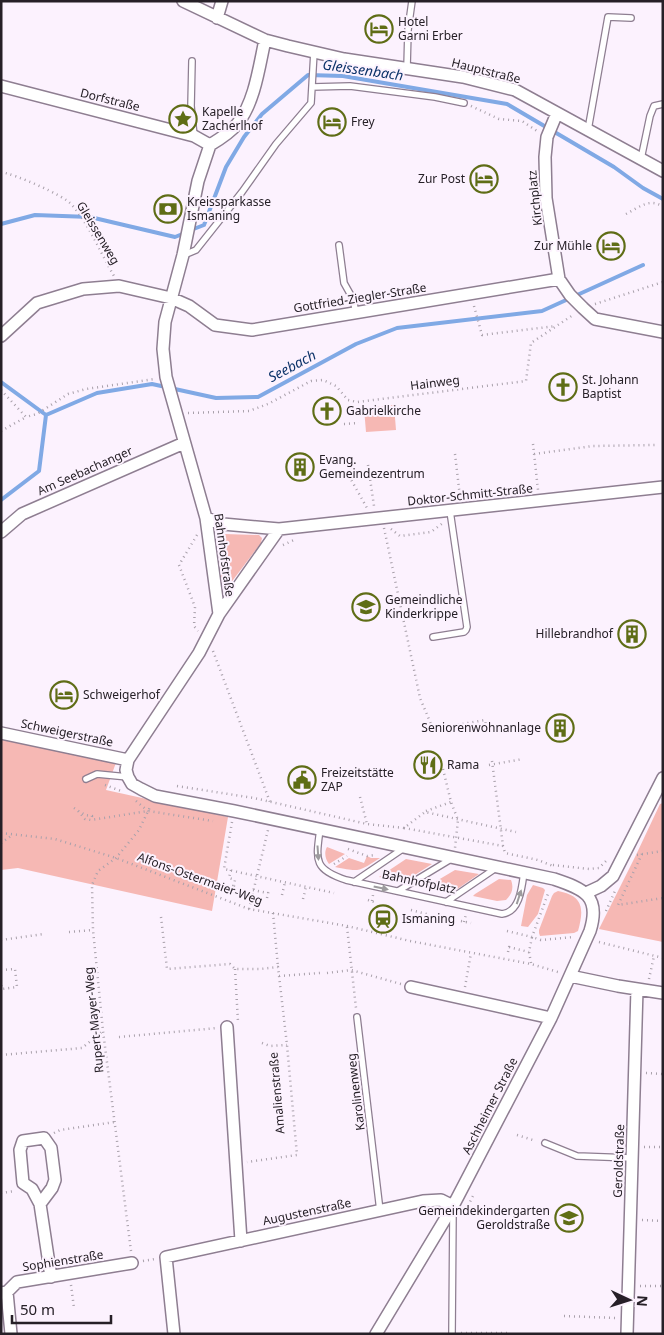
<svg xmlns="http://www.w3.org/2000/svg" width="664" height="1335" font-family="'Noto Sans',sans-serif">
<rect width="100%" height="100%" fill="#fcf2fe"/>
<path fill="#f6b8b4" d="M 394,405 L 396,430 L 366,432 L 364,408 Z
M 224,534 L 259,535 L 262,538 L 261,543 L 230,584 L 225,585 L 222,583 L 217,539 L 220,535 Z
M 1,735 L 117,760 L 106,790 L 228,817 L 212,911 L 18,868 L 1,870 Z
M 663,803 L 663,942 L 599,929 L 636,855 L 660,804 Z
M 327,847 L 345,854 L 329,864 C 325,859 324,852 327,847 Z
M 367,856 L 371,858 L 380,858 C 358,872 360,872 335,867 L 349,858 L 364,863 Z
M 406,859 L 432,864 L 407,880 L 400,881 L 379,877 Z
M 455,870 L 479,874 L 453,892 L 430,887 L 433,883 Z
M 499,879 L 511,880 C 514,888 512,894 506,900 L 497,901 L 473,896 L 475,894 Z
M 533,885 L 543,888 L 545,890 L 538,914 L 528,927 L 521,926 L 527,895 Z
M 558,891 C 584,896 584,909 578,931 L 574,933 L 540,936 L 539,933 L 539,930 L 552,896 L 554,893 Z"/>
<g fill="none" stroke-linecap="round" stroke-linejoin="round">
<path stroke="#80a9e5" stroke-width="4" d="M 1,224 L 35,215 L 90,217 L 175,237 L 185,233
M 191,230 L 204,225 L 226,167 L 244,137 L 262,114 L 308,75 L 343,76 L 507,104 L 614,167 L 643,188 L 663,199
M 1,382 L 46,415
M 1,500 L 39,471 L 46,415 L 97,393 L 152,384 L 216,398 L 258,397 L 356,344 L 397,328 L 542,311 L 643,265"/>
<g stroke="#8e7e91" stroke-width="8">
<path id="service" d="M 192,61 L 191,106 L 194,136
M 407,68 L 408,30 L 412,1
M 312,87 L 350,86 L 435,97 L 464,103
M 588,130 L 608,17 L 631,18
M 641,159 L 650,116 L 654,106 L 663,104
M 339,245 L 344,283 L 353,299 L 356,313
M 184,255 L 196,250 L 242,192 L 276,144 L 311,103 L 314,52
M 433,637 L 464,632 L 466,630 L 467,627 L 450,511
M 86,779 L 97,774 L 128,777
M 320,829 C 316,860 313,869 346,880 L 502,914 C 520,912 522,887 524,872
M 354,882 L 404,848
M 398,891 L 451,859
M 446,902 L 496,868
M 357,1017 L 380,1211
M 545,1143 L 577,1156 L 632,1158
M 452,1334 L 453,1211"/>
</g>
<g stroke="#8e7e91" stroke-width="14">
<path id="minor" d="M 183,1 L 265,40 L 288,46 L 344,59 L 463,77 L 515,90 L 663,171
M 217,18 L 222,1
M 1,86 L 194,136 L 210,145
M 557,113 L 547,137 L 545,157 L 546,198 L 559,279 L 570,295 L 583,308 L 595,319 L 663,332
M 1,336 L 37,303 L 83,289 L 119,286 L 171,298 L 189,306 L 215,325 L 252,330 L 559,279
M 206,518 L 223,524 L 279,529 L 663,487
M 279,529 L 219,614 L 199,653 L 128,760 L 126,770 L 128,777 L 132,784 L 141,789 L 155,796 L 234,811 L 554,879 C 584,889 601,896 590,931 L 551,1018 L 453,1206 L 376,1334
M 1,532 L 22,514 L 184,443
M 219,614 L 206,518 L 166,377 L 163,349 L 165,322 L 183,255 L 198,181 L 210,145 C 220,139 231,132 238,123 C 255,101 259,67 265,40
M 1,733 L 128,760
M 586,893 L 601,886 L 613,876 L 663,778
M 570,976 L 618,986 L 663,993
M 411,987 L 551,1018
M 227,1027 L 241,1241
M 40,1204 L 52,1188 L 55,1180 L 51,1148 L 44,1138 L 23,1141 L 20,1150 L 23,1183 L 32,1189 L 40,1204 L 51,1277
M 7,1292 L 11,1334
M 1,1293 L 7,1292 L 17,1282 L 132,1263
M 174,1334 L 166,1257 L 423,1201 L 441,1200 L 453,1206
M 627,1334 L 637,989"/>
</g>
<path stroke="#a9a1ab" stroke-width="2.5" stroke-dasharray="1 4" stroke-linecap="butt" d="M 471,106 L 499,119 L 522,121 L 537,131
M 1,172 C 14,174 64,195 72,205 C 89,224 101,254 114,276
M 626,214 C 638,208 650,197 663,207
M 595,304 L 663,282
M 474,306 L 482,335 L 556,326
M 1,390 L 26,417 L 37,414 L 68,394 L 86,389 L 155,379
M 188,413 L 249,411 L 268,404 L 311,381 L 323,380 L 336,386 L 348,400 L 357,402 L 526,381 L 531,343 L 573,315
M 344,424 L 359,423
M 1,431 L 26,417
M 533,444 L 538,490
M 455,454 L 460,497
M 534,454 L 593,446 L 656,445
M 368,465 L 374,506
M 349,476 L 367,508
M 384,528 L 420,698 L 433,729 L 434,735
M 391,529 L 400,536 L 431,532 L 443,523
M 197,535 L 179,565 L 195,607 L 194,626 L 198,631
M 283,545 L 294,540
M 213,651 L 270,802
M 433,729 L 485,720 L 486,727
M 492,761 L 503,846
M 489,765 L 523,759
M 443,769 L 451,802 L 458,820 L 455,848
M 105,785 L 121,791
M 177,786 L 254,798 L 367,824 L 404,828 L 425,812 L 516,832
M 360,797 L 367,824
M 136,801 L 148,811
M 74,808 L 85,815 L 92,816 L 91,820
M 78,811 L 85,819 L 91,820 L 148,811 L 213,821
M 426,811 L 451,802
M 232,822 L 224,869 L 334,893
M 404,828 L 503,846 L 505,853 L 538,860 L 553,866
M 1,833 L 55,839 L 116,858 L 249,909 L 347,926 L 410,941 L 531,964 L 558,972
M 1,843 L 11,836
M 348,849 L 367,856 L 376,855
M 642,854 L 618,905 L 663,898
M 637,855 L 663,851
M 334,864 L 347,856
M 553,865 L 589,869 L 599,868 L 607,860
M 231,870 L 229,878 L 235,880 L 234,886 L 231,885 L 233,886
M 253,890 L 268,893
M 282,895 L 285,882
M 267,898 L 269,889
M 303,899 L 306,887
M 368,900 L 377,903
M 372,901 L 373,895
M 249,909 L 268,830
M 411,910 L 427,914
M 606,911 L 615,891
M 273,913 L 278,967
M 161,917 L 167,969 L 230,964 L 235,969 L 260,969 L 278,967 L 287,1045 L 297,1155 L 247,1162
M 461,921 L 471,923
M 464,922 L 466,914
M 347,927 L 356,1008
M 507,931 L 532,937 L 549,891
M 69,932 L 93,930
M 1,940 L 44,934
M 599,942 L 663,958
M 509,947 L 529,952
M 508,952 L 510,943
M 531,963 L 529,952 L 532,937 L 541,940 L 574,937
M 235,969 L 238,1022
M 1,970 L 15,969 L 17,987 L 2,989 L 1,985
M 327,973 L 351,970 L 401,984
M 279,976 L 320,973
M 649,979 L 654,956
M 465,987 L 471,953
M 119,1037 L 217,1028
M 262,1043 L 270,1046 L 287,1045
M 1,1055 L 82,1048 L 103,1031
M 646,1073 L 663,1074
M 54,1133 L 60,1130 L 115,1122
M 517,1135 L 536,1141
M 644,1147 L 663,1147
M 1,1193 L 15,1191
M 468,1206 L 474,1194
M 642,1220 L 663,1221
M 131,1251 L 103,1031 L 93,930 L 92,885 L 98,871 L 116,858 L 139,830 L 151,805
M 143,1261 L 155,1259
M 71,1285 L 74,1308
M 640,1286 L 663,1286
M 564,1316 L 616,1318
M 461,1333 L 507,1333"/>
<use href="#service" stroke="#fff" stroke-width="5.5"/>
<use href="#minor" stroke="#fff" stroke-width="11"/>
</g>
<defs><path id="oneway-solid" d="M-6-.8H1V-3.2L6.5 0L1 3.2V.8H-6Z" transform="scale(1.25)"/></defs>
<g fill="#9d9b9e">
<use href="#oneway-solid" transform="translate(318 853) rotate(86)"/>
<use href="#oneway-solid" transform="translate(381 888) rotate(12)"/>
<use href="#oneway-solid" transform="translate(519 897) rotate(-72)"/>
</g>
<defs>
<g id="hotel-ring" transform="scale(1.4375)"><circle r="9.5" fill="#fcf2fe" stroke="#5f6d16" stroke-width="1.5"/><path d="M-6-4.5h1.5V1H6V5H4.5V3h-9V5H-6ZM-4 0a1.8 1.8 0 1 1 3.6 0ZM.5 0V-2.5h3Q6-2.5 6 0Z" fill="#5f6d16"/></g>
<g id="sight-ring" transform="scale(1.4375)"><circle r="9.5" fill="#fcf2fe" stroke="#5f6d16" stroke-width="1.5"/><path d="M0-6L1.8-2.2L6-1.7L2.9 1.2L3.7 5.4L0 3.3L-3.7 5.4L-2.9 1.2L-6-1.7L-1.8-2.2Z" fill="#5f6d16"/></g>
<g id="bank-ring" transform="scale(1.4375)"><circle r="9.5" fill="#fcf2fe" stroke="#5f6d16" stroke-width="1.5"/><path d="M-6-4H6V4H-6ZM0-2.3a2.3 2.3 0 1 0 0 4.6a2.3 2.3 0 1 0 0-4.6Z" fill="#5f6d16"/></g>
<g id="church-ring" transform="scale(1.4375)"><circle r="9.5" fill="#fcf2fe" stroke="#5f6d16" stroke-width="1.5"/><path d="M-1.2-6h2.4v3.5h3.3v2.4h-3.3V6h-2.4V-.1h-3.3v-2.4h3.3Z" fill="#5f6d16"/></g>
<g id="building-ring" transform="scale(1.4375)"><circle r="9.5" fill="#fcf2fe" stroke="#5f6d16" stroke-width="1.5"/><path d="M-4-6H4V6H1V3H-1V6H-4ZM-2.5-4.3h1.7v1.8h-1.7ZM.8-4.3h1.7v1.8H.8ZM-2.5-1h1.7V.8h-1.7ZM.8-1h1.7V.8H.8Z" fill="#5f6d16"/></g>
<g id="school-ring" transform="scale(1.4375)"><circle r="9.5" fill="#fcf2fe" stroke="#5f6d16" stroke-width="1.5"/><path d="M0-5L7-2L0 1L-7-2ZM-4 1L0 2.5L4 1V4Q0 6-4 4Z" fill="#5f6d16"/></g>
<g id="restaurant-ring" transform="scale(1.4375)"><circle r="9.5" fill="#fcf2fe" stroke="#5f6d16" stroke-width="1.5"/><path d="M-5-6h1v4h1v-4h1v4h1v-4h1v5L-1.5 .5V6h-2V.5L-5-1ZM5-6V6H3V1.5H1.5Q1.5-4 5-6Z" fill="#5f6d16"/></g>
<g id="civic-ring" transform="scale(1.4375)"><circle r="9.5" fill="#fcf2fe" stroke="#5f6d16" stroke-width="1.5"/><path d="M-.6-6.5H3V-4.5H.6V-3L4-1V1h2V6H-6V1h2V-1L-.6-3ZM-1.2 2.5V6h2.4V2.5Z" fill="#5f6d16"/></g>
<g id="station-ring" transform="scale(1.4375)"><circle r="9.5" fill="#fcf2fe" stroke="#5f6d16" stroke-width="1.5"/><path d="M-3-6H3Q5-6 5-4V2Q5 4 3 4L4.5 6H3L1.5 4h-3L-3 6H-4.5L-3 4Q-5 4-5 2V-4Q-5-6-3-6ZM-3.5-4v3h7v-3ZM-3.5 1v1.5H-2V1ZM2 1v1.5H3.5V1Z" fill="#5f6d16"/></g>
</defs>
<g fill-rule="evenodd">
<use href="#hotel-ring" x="379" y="29"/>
<use href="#sight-ring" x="183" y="119"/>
<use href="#hotel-ring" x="332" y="122"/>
<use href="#hotel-ring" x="484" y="179"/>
<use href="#bank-ring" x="168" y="209"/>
<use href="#hotel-ring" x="611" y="246"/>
<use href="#church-ring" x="563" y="387"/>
<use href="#church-ring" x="327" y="411"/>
<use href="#building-ring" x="300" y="467"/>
<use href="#school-ring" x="366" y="607"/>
<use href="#building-ring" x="632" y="634"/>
<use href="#hotel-ring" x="64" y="695"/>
<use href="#building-ring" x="560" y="728"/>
<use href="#restaurant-ring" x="428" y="765"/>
<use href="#civic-ring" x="302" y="780"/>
<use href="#station-ring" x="383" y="919"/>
<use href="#school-ring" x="569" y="1218"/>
</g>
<g text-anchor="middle" stroke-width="4" stroke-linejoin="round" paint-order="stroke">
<g font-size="12" fill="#262027" stroke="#fcf2fe" text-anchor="start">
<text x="398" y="26">Hotel<tspan x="398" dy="14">Garni Erber</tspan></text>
<text x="202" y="116">Kapelle<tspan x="202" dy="14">Zacherlhof</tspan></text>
<text x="351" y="126">Frey</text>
<text x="465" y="183" text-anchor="end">Zur Post</text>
<text x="187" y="206">Kreissparkasse<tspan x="187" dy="14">Ismaning</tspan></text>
<text x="592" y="250" text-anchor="end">Zur Mühle</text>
<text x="582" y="384">St. Johann<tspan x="582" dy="14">Baptist</tspan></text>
<text x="346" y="415">Gabrielkirche</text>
<text x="319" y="464">Evang.<tspan x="319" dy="14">Gemeindezentrum</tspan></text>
<text x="385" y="604">Gemeindliche<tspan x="385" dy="14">Kinderkrippe</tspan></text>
<text x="613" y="638" text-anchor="end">Hillebrandhof</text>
<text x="83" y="699">Schweigerhof</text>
<text x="541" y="732" text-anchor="end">Seniorenwohnanlage</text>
<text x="447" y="769">Rama</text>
<text x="321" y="777">Freizeitstätte<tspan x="321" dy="14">ZAP</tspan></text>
<text x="402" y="923">Ismaning</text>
<text x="550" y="1215" text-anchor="end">Gemeindekindergarten<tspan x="550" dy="14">Geroldstraße</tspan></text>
</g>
<g font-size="12" fill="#262027" stroke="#fcf2fe">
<text transform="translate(486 71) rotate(14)" y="4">Hauptstraße</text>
<text transform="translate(110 100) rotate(14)" y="4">Dorfstraße</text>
<text transform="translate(535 198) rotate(-96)" y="4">Kirchplatz</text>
<text transform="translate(98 233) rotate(59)" y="4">Gleissenweg</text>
<text transform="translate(360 298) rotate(-9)" y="4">Gottfried-Ziegler-Straße</text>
<text transform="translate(435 383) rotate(-7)" y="4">Hainweg</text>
<text transform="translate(85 471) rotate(-24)" y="4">Am Seebachanger</text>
<text transform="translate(470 495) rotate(-6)" y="4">Doktor-Schmitt-Straße</text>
<text transform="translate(224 555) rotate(82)" y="4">Bahnhofstraße</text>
<text transform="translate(67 733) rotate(12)" y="4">Schweigerstraße</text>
<text transform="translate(200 879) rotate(20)" y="4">Alfons-Ostermaier-Weg</text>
<text transform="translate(419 882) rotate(12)" y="4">Bahnhofplatz</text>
<text transform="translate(94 1020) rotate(-96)" y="4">Rupert-Mayer-Weg</text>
<text transform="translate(356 1092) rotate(-97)" y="4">Karolinenweg</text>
<text transform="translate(277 1093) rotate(-95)" y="4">Amalienstraße</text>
<text transform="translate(490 1106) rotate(-63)" y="4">Aschheimer Straße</text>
<text transform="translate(619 1161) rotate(-88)" y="4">Geroldstraße</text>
<text transform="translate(307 1212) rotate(-12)" y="4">Augustenstraße</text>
<text transform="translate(63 1261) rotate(-9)" y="4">Sophienstraße</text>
</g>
<g font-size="14" font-style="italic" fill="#0e346a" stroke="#fcf2fe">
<text transform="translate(363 70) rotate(8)" y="5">Gleissenbach</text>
<text transform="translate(292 366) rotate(-28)" y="5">Seebach</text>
</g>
</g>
<rect width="664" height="1335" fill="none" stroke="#262027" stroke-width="5"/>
<g transform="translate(629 1300) rotate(94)" stroke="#fcf2fe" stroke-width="4" paint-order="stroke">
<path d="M0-4L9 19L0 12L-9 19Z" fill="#262027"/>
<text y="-8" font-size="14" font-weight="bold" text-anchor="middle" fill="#262027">N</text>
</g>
<path d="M12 1315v8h99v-8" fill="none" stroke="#262027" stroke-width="2.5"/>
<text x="20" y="1315" font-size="15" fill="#262027" stroke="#fcf2fe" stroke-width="4" paint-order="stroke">50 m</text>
</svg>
